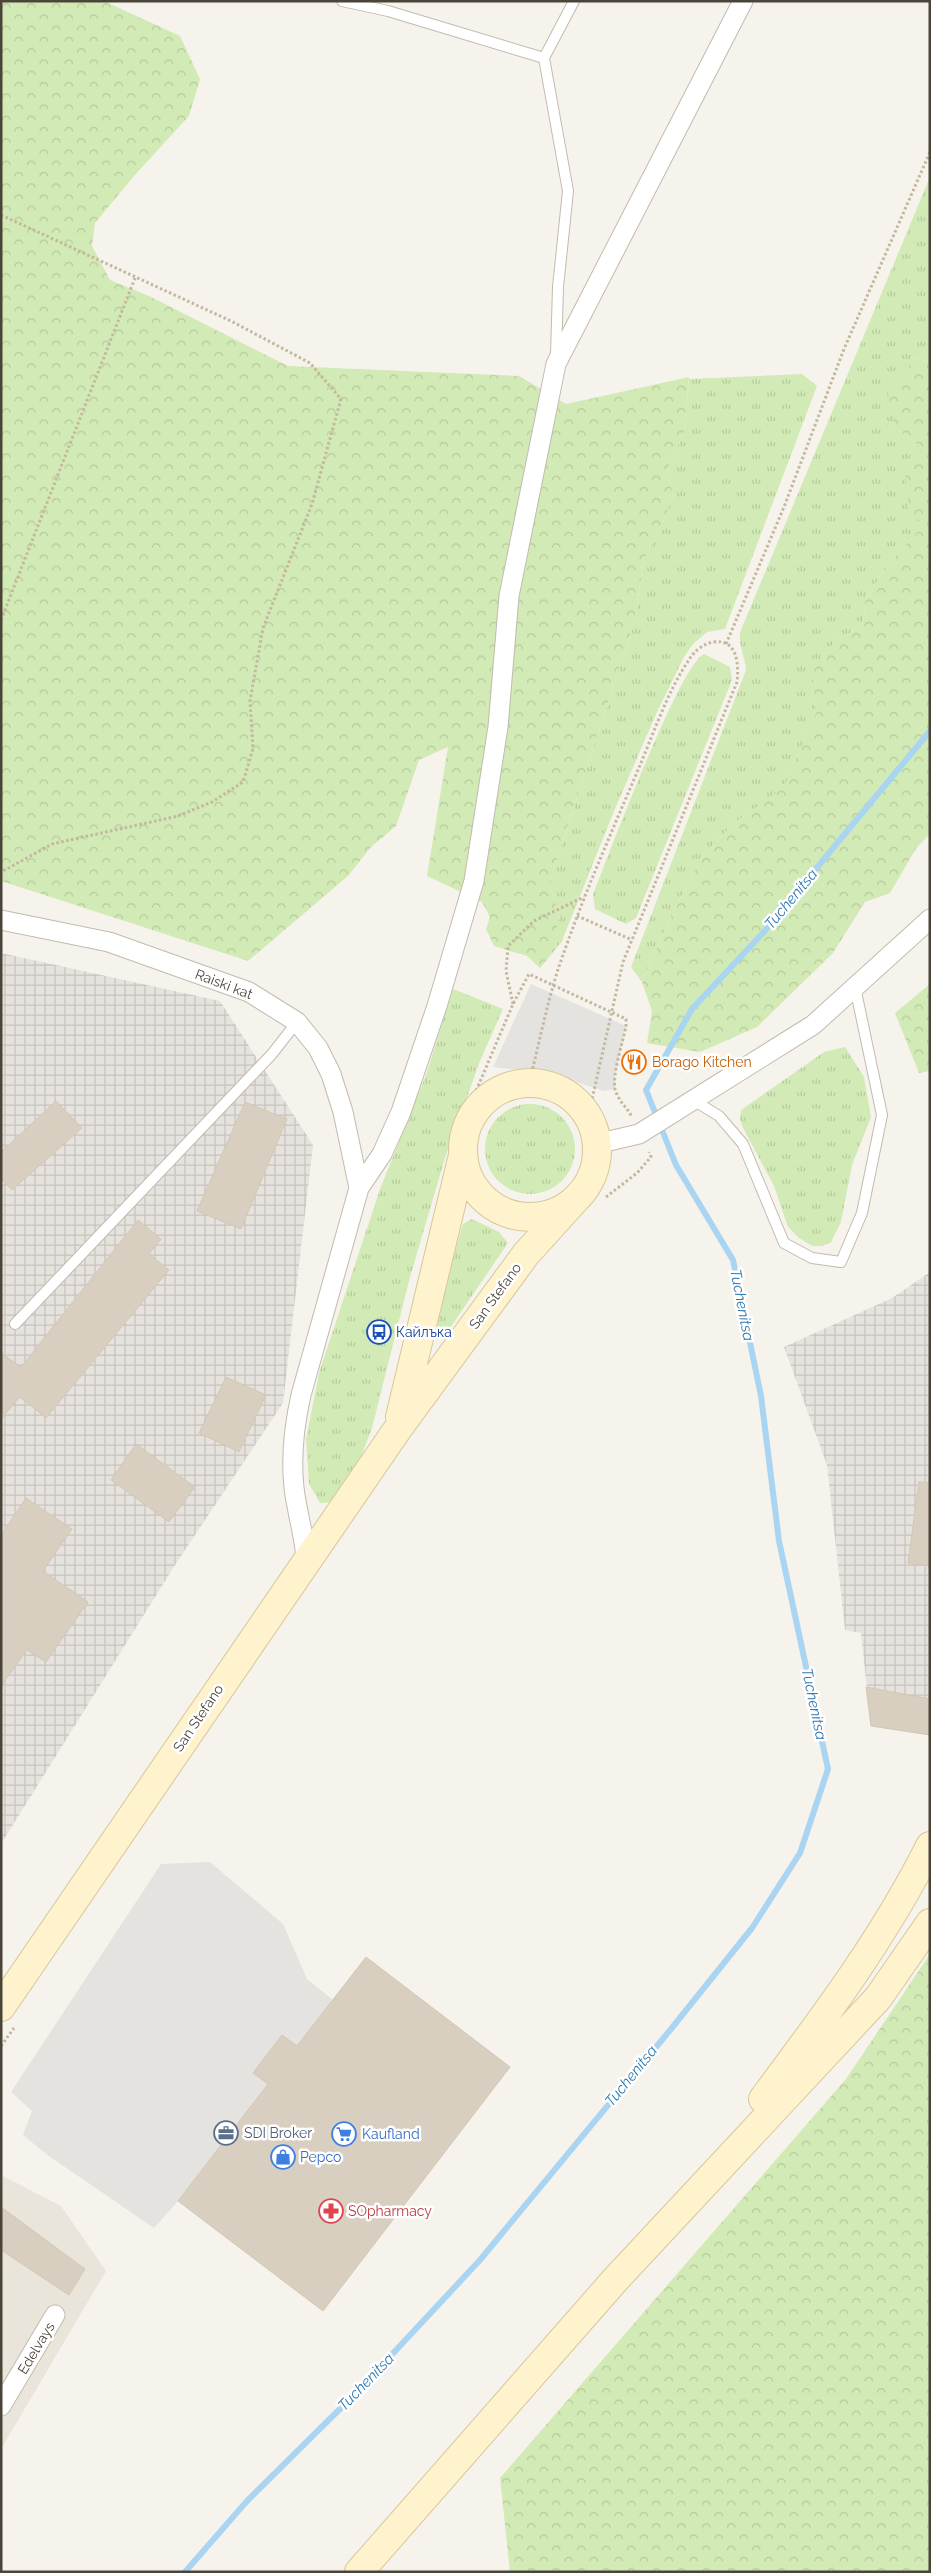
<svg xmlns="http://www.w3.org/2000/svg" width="931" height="2573" font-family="Raleway,sans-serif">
<defs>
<pattern id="industrial-grid" width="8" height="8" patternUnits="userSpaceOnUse" patternTransform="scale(1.25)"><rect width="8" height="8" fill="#e6e2dd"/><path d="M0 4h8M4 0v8" fill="none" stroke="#c7c3be"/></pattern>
<pattern id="grass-tufts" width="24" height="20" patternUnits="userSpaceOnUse" patternTransform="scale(1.25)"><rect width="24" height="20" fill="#d2eab5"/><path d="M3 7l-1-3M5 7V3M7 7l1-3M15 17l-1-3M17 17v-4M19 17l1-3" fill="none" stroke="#b6ca9c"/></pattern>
<pattern id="forest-crowns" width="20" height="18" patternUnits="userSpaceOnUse" patternTransform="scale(1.25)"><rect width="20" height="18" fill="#d2eab5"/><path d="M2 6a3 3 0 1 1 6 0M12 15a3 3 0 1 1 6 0" fill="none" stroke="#b6ca9c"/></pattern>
</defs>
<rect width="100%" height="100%" fill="#f6f3ec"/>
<path fill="#eae5da" d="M 1,2175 L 61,2206 L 106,2271 L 1,2449 Z"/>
<path fill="url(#industrial-grid)" d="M 1,953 L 220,1001 L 313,1145 L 283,1403 L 175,1565 L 1,1844 Z
M 930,1272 L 930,1728 L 928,1735 L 871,1726 L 861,1633 L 845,1630 L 827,1465 L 784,1347 L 892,1298 Z"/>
<path fill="url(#grass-tufts)" d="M 930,177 L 930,361 L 914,359 L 895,427 L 922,448 L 924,525 L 886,566 L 865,602 L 863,626 L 836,640 L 812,692 L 817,711 L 784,788 L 733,824 L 702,857 L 671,916 L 642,982 L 631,967 L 746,670 C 745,656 737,644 741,630 Z
M 802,374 L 817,386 L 725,629 L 707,632 L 693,644 L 684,657 L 657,712 L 614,811 L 562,941 L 555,950 L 559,913 L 549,883 L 634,623 L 644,559 L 663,522 L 673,497 L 668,467 L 684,432 L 689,379 Z
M 704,654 L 730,667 L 732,680 L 636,918 L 626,924 L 595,909 L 593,894 C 607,859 680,664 704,654 Z
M 453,989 L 503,1009 L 480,1061 L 445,1158 L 410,1277 L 372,1428 L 361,1457 L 334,1502 L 320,1503 L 309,1484 L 306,1439 L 319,1373 L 380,1189 L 426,1075 Z
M 845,1047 L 864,1077 L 871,1117 L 852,1165 L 841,1222 L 831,1242 L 822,1246 L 812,1246 L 799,1238 L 788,1227 L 774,1186 L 743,1128 L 740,1119 L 741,1110 L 824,1052 Z
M485 1149a45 45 0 1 1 90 0a45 45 0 1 1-90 0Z
M 472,1219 L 499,1232 L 508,1243 L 448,1331 L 440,1330 L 434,1322 L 463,1224 Z"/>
<path fill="url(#forest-crowns)" d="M 1,1 L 104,1 L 180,36 L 200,79 L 189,116 L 134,176 L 95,223 L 92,246 L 110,280 L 149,296 L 288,366 L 519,376 L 566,404 L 689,377 L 684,432 L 668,467 L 673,497 L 663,522 L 644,559 L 634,623 L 549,883 L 559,913 L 555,950 L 540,968 L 527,956 L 494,946 L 486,929 L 490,917 L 482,902 L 427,876 L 448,747 L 419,760 L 396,826 L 371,847 L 348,876 L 248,961 L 1,881 Z
M 914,359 L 930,361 L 930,834 L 917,847 L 890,893 L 865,902 L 833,953 L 757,1027 L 700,1052 L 647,1043 L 652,1011 L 642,982 L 671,916 L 702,857 L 733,824 L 784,787 L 817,711 L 812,692 L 814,668 L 836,640 L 863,626 L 865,602 L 886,566 L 924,525 L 909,511 L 905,470 L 922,448 L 895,427 L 888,393 Z
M 930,984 L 930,1071 L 919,1073 L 895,1013 Z
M 930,1954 L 930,2572 L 510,2572 L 500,2478 L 846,2079 Z"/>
<path fill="#e5e3e0" d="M 531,984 L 626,1026 L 615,1075 L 615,1089 L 603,1091 L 553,1074 L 493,1067 Z
M 210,1862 L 283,1924 L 307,1979 L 333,2000 L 178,2201 L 154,2228 L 46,2154 L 23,2135 L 32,2111 L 11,2092 L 161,1864 Z"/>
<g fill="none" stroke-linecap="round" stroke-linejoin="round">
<path stroke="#a9d4f2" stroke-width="6" d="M 185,2572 L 247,2501 L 357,2392 L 480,2260 L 671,2029 L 752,1928 L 800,1853 L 828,1769 L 779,1541 L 761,1396 L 733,1260 L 676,1165 L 646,1090 L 692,1009 L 762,934 L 930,731"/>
</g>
<path fill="#d8cfc1" stroke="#d3c7b4" d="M 56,1101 L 82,1128 L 12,1190 L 1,1179 L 1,1152 Z
M 245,1102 L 287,1119 L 241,1229 L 197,1211 Z
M 138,1220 L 161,1239 L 149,1254 L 169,1270 L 46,1418 L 20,1397 L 1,1419 L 1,1353 L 21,1367 Z
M 226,1377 L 266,1395 L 239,1452 L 199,1433 Z
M 136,1444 L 195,1487 L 169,1522 L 111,1480 Z
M 919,1482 L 930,1483 L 930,1566 L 908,1563 Z
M 26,1498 L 72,1529 L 43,1571 L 88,1602 L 46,1662 L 27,1650 L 1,1686 L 1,1535 Z
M 866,1687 L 930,1699 L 930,1735 L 871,1726 Z
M 366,1957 L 510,2067 L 323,2311 L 178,2201 L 268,2084 L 253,2073 L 282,2035 L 297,2046 Z
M 1,2207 L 85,2269 L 69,2295 L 1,2250 Z"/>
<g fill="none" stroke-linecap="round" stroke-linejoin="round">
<g stroke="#c2bbae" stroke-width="12">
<path id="lane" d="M 342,1 L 388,11 L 544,58
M 556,355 L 558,287 L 568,191 L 544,58 L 574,1
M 693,1100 L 719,1116 L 743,1144 L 784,1243 L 812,1258 L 841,1262 L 862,1213 L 882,1115 L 855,987
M 15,1324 L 272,1054 L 297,1022"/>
</g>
<g stroke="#c2bbae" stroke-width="21">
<path id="street" d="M 1,920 L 109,942 L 249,992 L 297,1022 L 318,1048 L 331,1074 L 343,1112 L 359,1188
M 596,1144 L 639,1134 L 813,1025 L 930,919
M 306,1559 C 305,1541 300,1524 297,1506 C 289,1469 293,1431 301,1395 L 359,1188 L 382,1154 L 401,1112 L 437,1006 L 474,881 L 498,727 L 509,596 L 556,364 L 743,1
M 1,2406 L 55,2315"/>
</g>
<g stroke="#d6c79b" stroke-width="30">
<path id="secondary" d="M463 1150a67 67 0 1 1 134 0a67 67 0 1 1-134 0Z
M 400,1417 L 463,1155
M 1,2007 L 397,1430 L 526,1254 L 583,1191
M 763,2099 C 824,2017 884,1938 930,1846
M 359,2572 L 615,2280 L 878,1998 L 930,1923"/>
</g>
<path stroke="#c4b79f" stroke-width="3" stroke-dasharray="2.5 2.5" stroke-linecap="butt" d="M 1,215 L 231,321 L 310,363 L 341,399 L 312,504 L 263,628 L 250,701 L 253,749 L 243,782 L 212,802 L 178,816 L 52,844 L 5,870 L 1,869
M 1,620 L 135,278
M 726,644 L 784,507 L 844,349 L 930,152
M 577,916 L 632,940
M 513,1004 L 506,971 L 508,946 L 534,921 L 584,897
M 529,1083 C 540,1041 548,996 563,955 C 585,892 612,831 638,770 C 653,735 668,690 689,660 C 694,651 703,644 713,642 C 738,638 739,666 737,682 L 623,962 L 588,1117
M 480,1105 L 476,1091 L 513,1004 L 529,974 L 626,1019 L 626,1026 C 623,1043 612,1073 615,1089 C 618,1101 627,1107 632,1117
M 606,1197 L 637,1173 L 651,1157 L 649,1152
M 1,2046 L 14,2028"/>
<use href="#lane" stroke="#fff" stroke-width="10"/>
<use href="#street" stroke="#fff" stroke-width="19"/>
<use href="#secondary" stroke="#fff3cd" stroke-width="28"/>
</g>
<defs>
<g id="restaurant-ring" transform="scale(1.25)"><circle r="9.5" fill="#fff" stroke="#e8710a" stroke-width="1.5"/><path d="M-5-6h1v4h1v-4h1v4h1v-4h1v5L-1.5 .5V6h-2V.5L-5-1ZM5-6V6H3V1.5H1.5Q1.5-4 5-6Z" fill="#e8710a"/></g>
<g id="bus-ring" transform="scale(1.25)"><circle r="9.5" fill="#fff" stroke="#1a4fb4" stroke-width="1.5"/><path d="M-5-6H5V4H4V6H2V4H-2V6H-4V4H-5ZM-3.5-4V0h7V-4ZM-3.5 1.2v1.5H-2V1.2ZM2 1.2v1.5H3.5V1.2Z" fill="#1a4fb4"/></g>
<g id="office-ring" transform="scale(1.25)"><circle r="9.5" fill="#fff" stroke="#5c6f8a" stroke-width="1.5"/><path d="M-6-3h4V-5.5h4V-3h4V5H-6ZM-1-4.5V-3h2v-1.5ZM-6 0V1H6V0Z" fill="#5c6f8a"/></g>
<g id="supermarket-ring" transform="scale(1.25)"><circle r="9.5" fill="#fff" stroke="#3f7fe0" stroke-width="1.5"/><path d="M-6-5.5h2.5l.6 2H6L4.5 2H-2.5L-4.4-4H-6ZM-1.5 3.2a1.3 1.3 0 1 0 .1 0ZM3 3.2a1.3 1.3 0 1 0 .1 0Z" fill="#3f7fe0"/></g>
<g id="shop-ring" transform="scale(1.25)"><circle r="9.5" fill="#fff" stroke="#3f7fe0" stroke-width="1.5"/><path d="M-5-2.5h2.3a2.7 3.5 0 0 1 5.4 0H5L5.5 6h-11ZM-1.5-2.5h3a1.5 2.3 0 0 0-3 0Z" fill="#3f7fe0"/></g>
<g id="pharmacy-ring" transform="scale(1.25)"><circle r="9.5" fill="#fff" stroke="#e0444e" stroke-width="1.5"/><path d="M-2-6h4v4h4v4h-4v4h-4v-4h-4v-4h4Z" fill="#e0444e"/></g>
</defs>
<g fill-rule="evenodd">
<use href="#restaurant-ring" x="634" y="1062"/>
<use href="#bus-ring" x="379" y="1332"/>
<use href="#office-ring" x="226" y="2133"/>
<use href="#supermarket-ring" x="344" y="2134"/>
<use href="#shop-ring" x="283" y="2157"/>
<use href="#pharmacy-ring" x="331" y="2211"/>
</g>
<g text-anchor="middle" stroke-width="5" stroke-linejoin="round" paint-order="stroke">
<g font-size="14" fill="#4b4439" stroke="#fff">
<text transform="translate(224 984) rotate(21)" y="5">Raiski kat</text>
<text transform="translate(495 1296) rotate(-54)" y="5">San Stefano</text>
<text transform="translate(198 1718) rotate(-56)" y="5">San Stefano</text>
<text transform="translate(36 2348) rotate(-59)" y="5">Edelvays</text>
</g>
<g font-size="14" fill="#c56008" stroke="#fff" text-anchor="start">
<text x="652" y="1067">Borago Kitchen</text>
</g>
<g font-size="14" fill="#164399" stroke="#fff" text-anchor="start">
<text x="396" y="1337">Кайлъка</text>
</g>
<g font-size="14" fill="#4e5e75" stroke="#fff" text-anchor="start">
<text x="244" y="2138">SDI Broker</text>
</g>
<g font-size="14" fill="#366cbe" stroke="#fff" text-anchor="start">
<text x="362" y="2139">Kaufland</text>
<text x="300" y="2162">Pepco</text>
</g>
<g font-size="14" fill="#be3a42" stroke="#fff" text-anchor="start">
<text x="348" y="2216">SOpharmacy</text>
</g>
<g font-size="15" font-style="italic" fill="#2e7ab2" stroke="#fff">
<text transform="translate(791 899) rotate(-50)" y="5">Tuchenitsa</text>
<text transform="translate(742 1305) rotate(79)" y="5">Tuchenitsa</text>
<text transform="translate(814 1704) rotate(78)" y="5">Tuchenitsa</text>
<text transform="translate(631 2076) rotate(-51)" y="5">Tuchenitsa</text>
<text transform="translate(366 2382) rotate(-46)" y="5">Tuchenitsa</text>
</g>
</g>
<rect width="931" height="2573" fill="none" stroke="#4b4439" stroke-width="5"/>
</svg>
